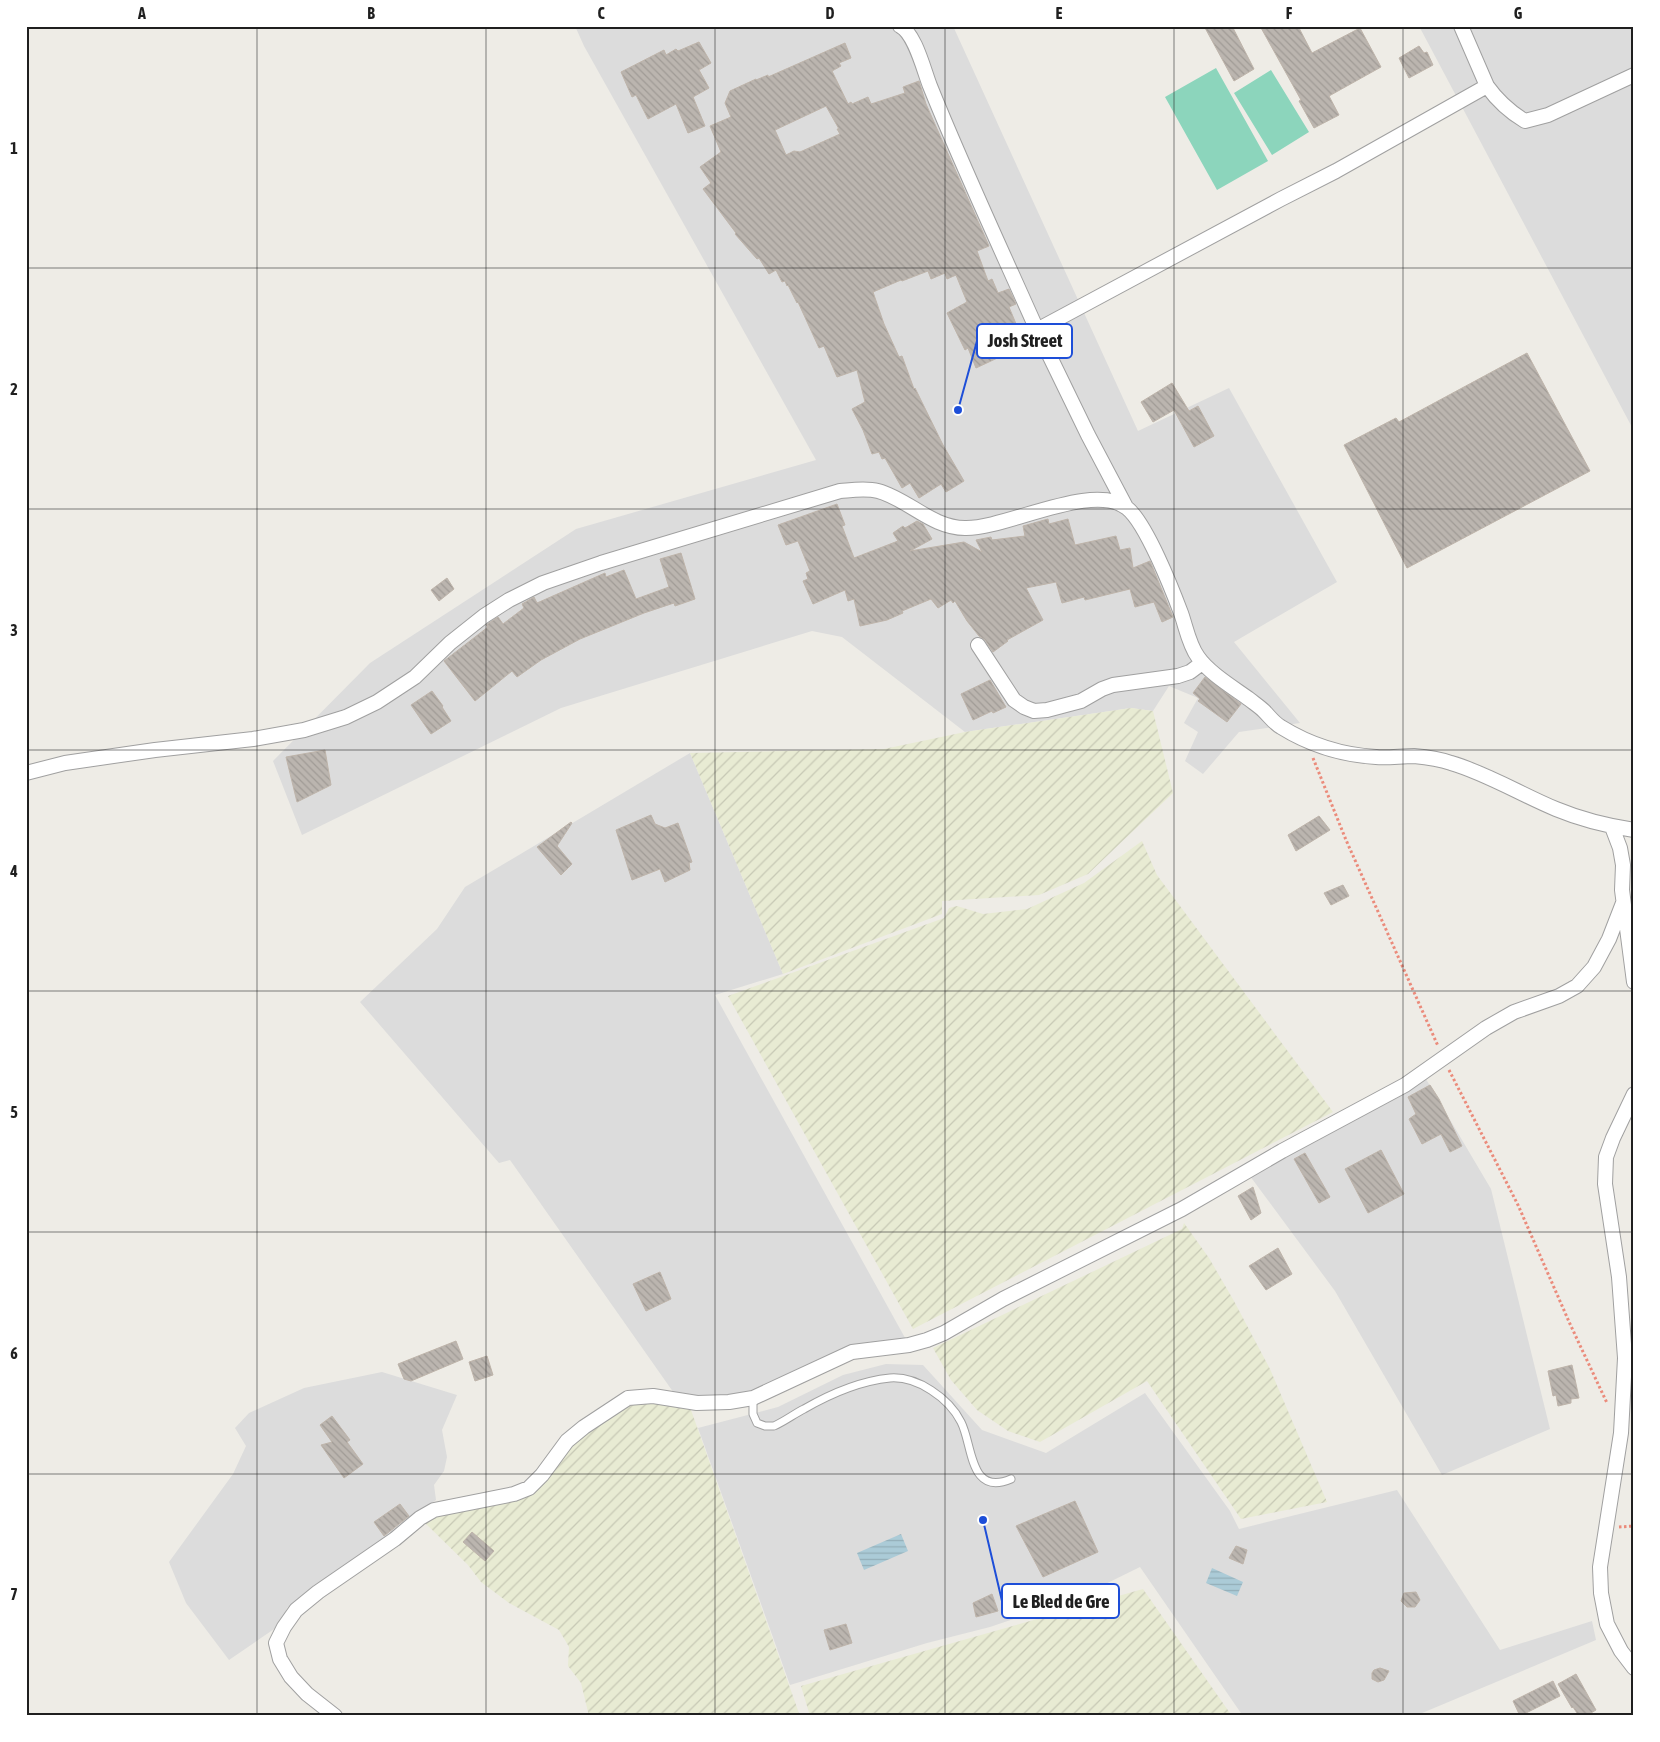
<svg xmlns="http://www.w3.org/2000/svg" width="1660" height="1742" font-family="'Asap Condensed',sans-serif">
<defs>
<pattern id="farmland-furrows" width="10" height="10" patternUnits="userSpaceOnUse" patternTransform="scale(1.25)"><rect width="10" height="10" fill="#e8ebd3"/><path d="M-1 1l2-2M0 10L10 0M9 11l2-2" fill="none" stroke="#c7c9b5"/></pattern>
<pattern id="water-rules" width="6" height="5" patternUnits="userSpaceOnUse" patternTransform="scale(1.25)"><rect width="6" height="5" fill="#abcbd7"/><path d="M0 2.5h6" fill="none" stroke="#93aeb8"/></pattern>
<pattern id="building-back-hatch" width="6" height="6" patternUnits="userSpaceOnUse" patternTransform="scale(1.25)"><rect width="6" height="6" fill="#bbb5af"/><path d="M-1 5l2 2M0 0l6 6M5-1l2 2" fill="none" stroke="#a09b96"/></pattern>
</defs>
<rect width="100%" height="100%" fill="#eeece6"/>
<path fill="#dcdcdc" d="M 575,26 L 953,26 L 1138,431 L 1229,388 L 1337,582 L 1234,642 L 1300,723 L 1239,732 L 1203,774 L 1185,761 L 1198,732 L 1184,723 L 1198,698 L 1169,686 L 1153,711 L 1131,708 L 965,732 L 842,637 L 812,631 L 561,708 L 302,835 L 273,761 L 370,663 L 576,529 L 816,460 L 584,46 Z
M 1419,26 L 1634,26 L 1634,431 Z
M 690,753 L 783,974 L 715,995 L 909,1345 L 880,1347 L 753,1398 L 676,1396 L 510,1160 L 499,1163 L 360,1002 L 437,929 L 465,887 Z
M 1423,1074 L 1491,1189 L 1550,1429 L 1442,1475 L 1335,1291 L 1247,1172 Z
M 886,1364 L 923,1365 L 982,1430 L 1046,1453 L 1145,1393 L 1230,1511 L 1239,1529 L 1397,1490 L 1500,1650 L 1592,1621 L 1596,1640 L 1415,1716 L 1243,1716 L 1140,1567 L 1079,1597 L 990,1627 L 927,1643 L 790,1685 L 698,1428 L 778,1407 L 843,1375 Z
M 382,1372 L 457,1395 L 442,1430 L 447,1457 L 444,1471 L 434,1485 L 436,1500 L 287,1608 L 280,1625 L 229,1660 L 186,1603 L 169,1562 L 233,1474 L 246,1446 L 235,1428 L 249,1413 L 304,1388 Z"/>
<path fill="url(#farmland-furrows)" d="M 1131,708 L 1153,711 L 1173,793 L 1088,874 L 1039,895 L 942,901 L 942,914 L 783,974 L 690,753 L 884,749 L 965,732 Z
M 1142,841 L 1157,875 L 1333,1112 L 913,1329 L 728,996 L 944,918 L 949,908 L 957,906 L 983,914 L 1027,909 L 1084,883 Z
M 1184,1223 L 1209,1258 L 1234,1301 L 1270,1369 L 1327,1502 L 1241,1519 L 1147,1381 L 1040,1442 L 1008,1431 L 977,1410 L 951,1380 L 933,1348 L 1182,1229 Z
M 628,1398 L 665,1399 L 691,1410 L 800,1716 L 589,1716 L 581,1683 L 568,1666 L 569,1647 L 559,1630 L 509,1603 L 481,1582 L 468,1565 L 420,1518 L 514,1494 L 567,1441 Z
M 1143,1589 L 1232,1716 L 810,1716 L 801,1686 Z"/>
<path fill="#8cd5bc" d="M 1216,68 L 1268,161 L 1217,190 L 1165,97 Z
M 1271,70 L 1309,132 L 1272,155 L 1234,93 Z"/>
<path fill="url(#water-rules)" d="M 901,1534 L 908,1551 L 864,1570 L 857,1553 Z
M 1212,1568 L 1243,1582 L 1237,1596 L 1206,1583 Z"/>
<path fill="url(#building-back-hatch)" stroke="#beb4aa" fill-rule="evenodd" d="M 1204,26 L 1232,26 L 1254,69 L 1234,81 Z
M 1260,26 L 1298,26 L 1312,53 L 1360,28 L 1381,67 L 1329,96 L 1339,115 L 1314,128 L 1299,101 L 1301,100 Z
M 699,42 L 711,63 L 699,70 L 709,88 L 693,97 L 705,126 L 688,133 L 676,104 L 648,119 L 636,95 L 632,97 L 621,72 L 664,50 L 666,55 L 676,49 L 678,51 Z
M 845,43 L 851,58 L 839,63 L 841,66 L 832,71 L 848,104 L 851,102 L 852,104 L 868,97 L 871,104 L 905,93 L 903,87 L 919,81 L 926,104 L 989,246 L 977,251 L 988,281 L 992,279 L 998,293 L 1009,289 L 1016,304 L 1009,307 L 1024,343 L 1005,350 L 1006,354 L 976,368 L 968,348 L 965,350 L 947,313 L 967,302 L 956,275 L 947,279 L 945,273 L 931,279 L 928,271 L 902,281 L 901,280 L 873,292 L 884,324 L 899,357 L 902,356 L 914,389 L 915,388 L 943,445 L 964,481 L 946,492 L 941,484 L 919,498 L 910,483 L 902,488 L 885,458 L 882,459 L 879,452 L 872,454 L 863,430 L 852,409 L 865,402 L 857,370 L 837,377 L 824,346 L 819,348 L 798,302 L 797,303 L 788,285 L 787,286 L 785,281 L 782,282 L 776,270 L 769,274 L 759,258 L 757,259 L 735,234 L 736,233 L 703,189 L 711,183 L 700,167 L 721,152 L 710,126 L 731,117 L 725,103 L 730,91 L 756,79 L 756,80 L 768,75 L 768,77 ZM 826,106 L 839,129 L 837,129 L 840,134 L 800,152 L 794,151 L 786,155 L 775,130 Z
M 1419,46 L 1424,53 L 1427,52 L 1433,65 L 1409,78 L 1399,58 Z
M 1527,353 L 1590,471 L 1407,568 L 1344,445 L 1396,418 L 1399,422 Z
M 1172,383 L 1189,411 L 1198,406 L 1214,436 L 1194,447 L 1174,410 L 1153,422 L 1141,402 Z
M 837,504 L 845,525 L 842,526 L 854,558 L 898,541 L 893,533 L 903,526 L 905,528 L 917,521 L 923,524 L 932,539 L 910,551 L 964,542 L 982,552 L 976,540 L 991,537 L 992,540 L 1025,536 L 1023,526 L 1048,519 L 1049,524 L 1068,519 L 1075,545 L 1116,536 L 1120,550 L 1130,548 L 1133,568 L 1150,561 L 1173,617 L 1162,622 L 1154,602 L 1135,607 L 1130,589 L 1085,600 L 1084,597 L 1062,603 L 1056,582 L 1026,588 L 1043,620 L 1007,640 L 1008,641 L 993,652 L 985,640 L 979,636 L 967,621 L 955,601 L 953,603 L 951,600 L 938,608 L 931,599 L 902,611 L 903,613 L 887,620 L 860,626 L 854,599 L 848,601 L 845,590 L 813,604 L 803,581 L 808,579 L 806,573 L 810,571 L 798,541 L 786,545 L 778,525 Z
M 681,553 L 695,599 L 675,606 L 674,603 L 644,613 L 580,639 L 541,660 L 517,677 L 512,671 L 475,701 L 444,661 L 488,627 L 486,625 L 498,617 L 503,624 L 524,608 L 522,604 L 534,597 L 537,603 L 605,573 L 606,577 L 624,570 L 636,599 L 669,587 L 660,559 Z
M 447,578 L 454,589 L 439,601 L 431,590 Z
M 1205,677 L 1241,704 L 1227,722 L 1198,701 L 1200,699 L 1193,693 Z
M 990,680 L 1006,707 L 993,713 L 992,711 L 973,720 L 961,694 Z
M 432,691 L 443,706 L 442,707 L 451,721 L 431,734 L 411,705 Z
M 325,750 L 331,785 L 297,802 L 286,757 Z
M 651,815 L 655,824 L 665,828 L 678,823 L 692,862 L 689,863 L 690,870 L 665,882 L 660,869 L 632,880 L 616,830 Z
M 1319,816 L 1330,830 L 1296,851 L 1288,835 Z
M 571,822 L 572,823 L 557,846 L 572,864 L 561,875 L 537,847 Z
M 1343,885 L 1349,896 L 1331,905 L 1324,893 Z
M 1430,1085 L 1439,1099 L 1462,1146 L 1450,1152 L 1441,1134 L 1422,1144 L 1409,1119 L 1416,1114 L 1408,1097 Z
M 1381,1150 L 1404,1194 L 1368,1213 L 1345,1169 Z
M 1305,1153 L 1330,1197 L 1319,1203 L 1294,1159 Z
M 1253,1187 L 1261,1213 L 1251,1220 L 1238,1196 Z
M 1278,1248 L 1292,1274 L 1266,1290 L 1249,1266 Z
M 660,1272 L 671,1299 L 646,1311 L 633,1284 Z
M 456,1341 L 463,1359 L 411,1381 L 404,1379 L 398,1364 Z
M 487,1356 L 493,1375 L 475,1381 L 469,1362 Z
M 1572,1365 L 1579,1398 L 1571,1399 L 1571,1403 L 1558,1406 L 1556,1395 L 1553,1396 L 1548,1371 Z
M 332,1416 L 350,1440 L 347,1442 L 363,1464 L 344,1478 L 321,1445 L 332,1442 L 320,1425 Z
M 1075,1501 L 1098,1552 L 1043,1577 L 1016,1526 Z
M 400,1504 L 409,1516 L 384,1536 L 374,1522 Z
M 472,1532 L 494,1551 L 485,1561 L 463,1542 Z
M 1236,1546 L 1247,1550 L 1243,1564 L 1229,1558 Z
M 1416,1592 L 1420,1600 L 1415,1607 L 1407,1607 L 1401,1601 L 1404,1593 Z
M 992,1594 L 998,1611 L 976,1617 L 973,1603 Z
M 846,1624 L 852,1643 L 830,1650 L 824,1630 Z
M 1380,1668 L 1389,1671 L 1384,1680 L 1378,1682 L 1372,1679 L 1372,1673 L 1374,1670 Z
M 1576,1674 L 1596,1710 L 1586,1716 L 1579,1716 L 1573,1707 L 1572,1708 L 1558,1684 Z
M 1553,1681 L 1560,1696 L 1520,1716 L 1513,1701 Z"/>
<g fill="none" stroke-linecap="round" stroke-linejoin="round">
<g stroke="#a0a0a0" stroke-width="9">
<path id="service" d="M 753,1398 L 753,1414 L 757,1423 L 765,1426 L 774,1426 C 785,1421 794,1414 804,1409 C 830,1394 860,1381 890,1378 C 917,1376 949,1398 961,1422 C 973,1445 969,1497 1011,1479"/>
</g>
<g stroke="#a0a0a0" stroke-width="16">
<path id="minor" d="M 900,26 C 915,33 924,71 930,86 C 963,168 1001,249 1037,330
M 1461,26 L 1487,86
M 1126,507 L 1088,435 L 1037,330 L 1281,199 L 1336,171 L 1487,86 C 1497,100 1510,112 1525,121 L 1548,115 L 1634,75
M 978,645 L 1014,700 L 1024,707 L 1034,711 L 1047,710 L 1081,701 L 1102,689 L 1113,685 L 1178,676 L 1190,672 L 1202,663
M 26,773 L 65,763 L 155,750 L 253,739 L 304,730 L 346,717 L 377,702 L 415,677 L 450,643 L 484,616 L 509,600 L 543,583 L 601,563 L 840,491 C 853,490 866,488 878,491 C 908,499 932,528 965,528 C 1006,529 1093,481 1127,508 C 1146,523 1172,589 1181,613 C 1186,627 1189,645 1198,657 C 1209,673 1234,688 1249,699 C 1254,703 1260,707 1264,711 C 1270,717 1274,723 1281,727 C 1310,745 1342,755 1376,757 C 1388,758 1401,756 1414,756 C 1425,757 1440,759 1451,763 C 1486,773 1522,795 1556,809 C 1580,819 1608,826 1634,830
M 1612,827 L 1620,848 L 1623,865 L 1622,890 L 1634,982
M 1634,1094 L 1613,1138 L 1606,1157 L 1605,1184 L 1619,1277 L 1625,1358 L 1621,1433 L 1600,1567 L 1601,1593 L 1607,1624 L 1621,1651 L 1634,1668
M 335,1716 L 307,1694 L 291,1677 L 280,1659 L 276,1643 L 284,1627 L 296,1610 L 318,1592 L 395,1539 L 420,1518 L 434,1510 L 514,1494 L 529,1488 L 542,1475 L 567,1441 L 584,1427 L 628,1398 L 653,1396 L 697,1403 L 729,1402 L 753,1398 L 852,1352 L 909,1345 L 927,1340 L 944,1333 L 1003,1299 L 1182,1209 L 1282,1151 L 1405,1085 L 1486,1028 L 1514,1012 L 1559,996 L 1577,986 L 1594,967 L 1609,939 L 1623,903"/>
</g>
<path stroke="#eb8b7b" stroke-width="3" stroke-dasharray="2.5 2.5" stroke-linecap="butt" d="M 1313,758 L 1346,840 L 1438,1046
M 1449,1070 L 1518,1205 L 1570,1324 L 1607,1403
M 1619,1527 L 1634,1526"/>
<use href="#service" stroke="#fff" stroke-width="7"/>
<use href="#minor" stroke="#fff" stroke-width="14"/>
</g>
<path fill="none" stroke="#1f1f1f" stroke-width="1" stroke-opacity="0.55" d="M 257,26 L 257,1716M 486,26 L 486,1716M 715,26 L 715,1716M 945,26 L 945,1716M 1174,26 L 1174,1716M 1403,26 L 1403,1716M 26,268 L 1634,268M 26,509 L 1634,509M 26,750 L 1634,750M 26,991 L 1634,991M 26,1232 L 1634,1232M 26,1474 L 1634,1474"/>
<path fill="none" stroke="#1d4ed8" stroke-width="2" d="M958 410L977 341M983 1520L1002 1601"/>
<g fill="#1d4ed8" stroke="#fff" stroke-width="2">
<circle cx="958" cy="410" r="5"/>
<circle cx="983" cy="1520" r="5"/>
</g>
<g fill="#fff" stroke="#1d4ed8" stroke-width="2">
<rect x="977" y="324" width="95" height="34" rx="5"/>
<rect x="1002" y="1584" width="117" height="34" rx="5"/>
</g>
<g font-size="19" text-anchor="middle" font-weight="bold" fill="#1f1f1f">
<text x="1025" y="347">Josh Street</text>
<text x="1061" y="1608">Le Bled de Gre</text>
</g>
<rect width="1660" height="1742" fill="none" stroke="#ffffff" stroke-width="55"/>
<rect x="28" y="28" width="1604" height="1686" fill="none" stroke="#1f1f1f" stroke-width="2"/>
<g font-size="16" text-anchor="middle" font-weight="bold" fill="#1f1f1f">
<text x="142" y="19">A</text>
<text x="371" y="19">B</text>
<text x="601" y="19">C</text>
<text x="830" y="19">D</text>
<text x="1059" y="19">E</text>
<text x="1289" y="19">F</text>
<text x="1518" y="19">G</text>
<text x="14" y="154">1</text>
<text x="14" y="395">2</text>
<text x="14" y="636">3</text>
<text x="14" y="877">4</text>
<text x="14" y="1118">5</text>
<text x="14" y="1359">6</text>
<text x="14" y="1600">7</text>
</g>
</svg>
